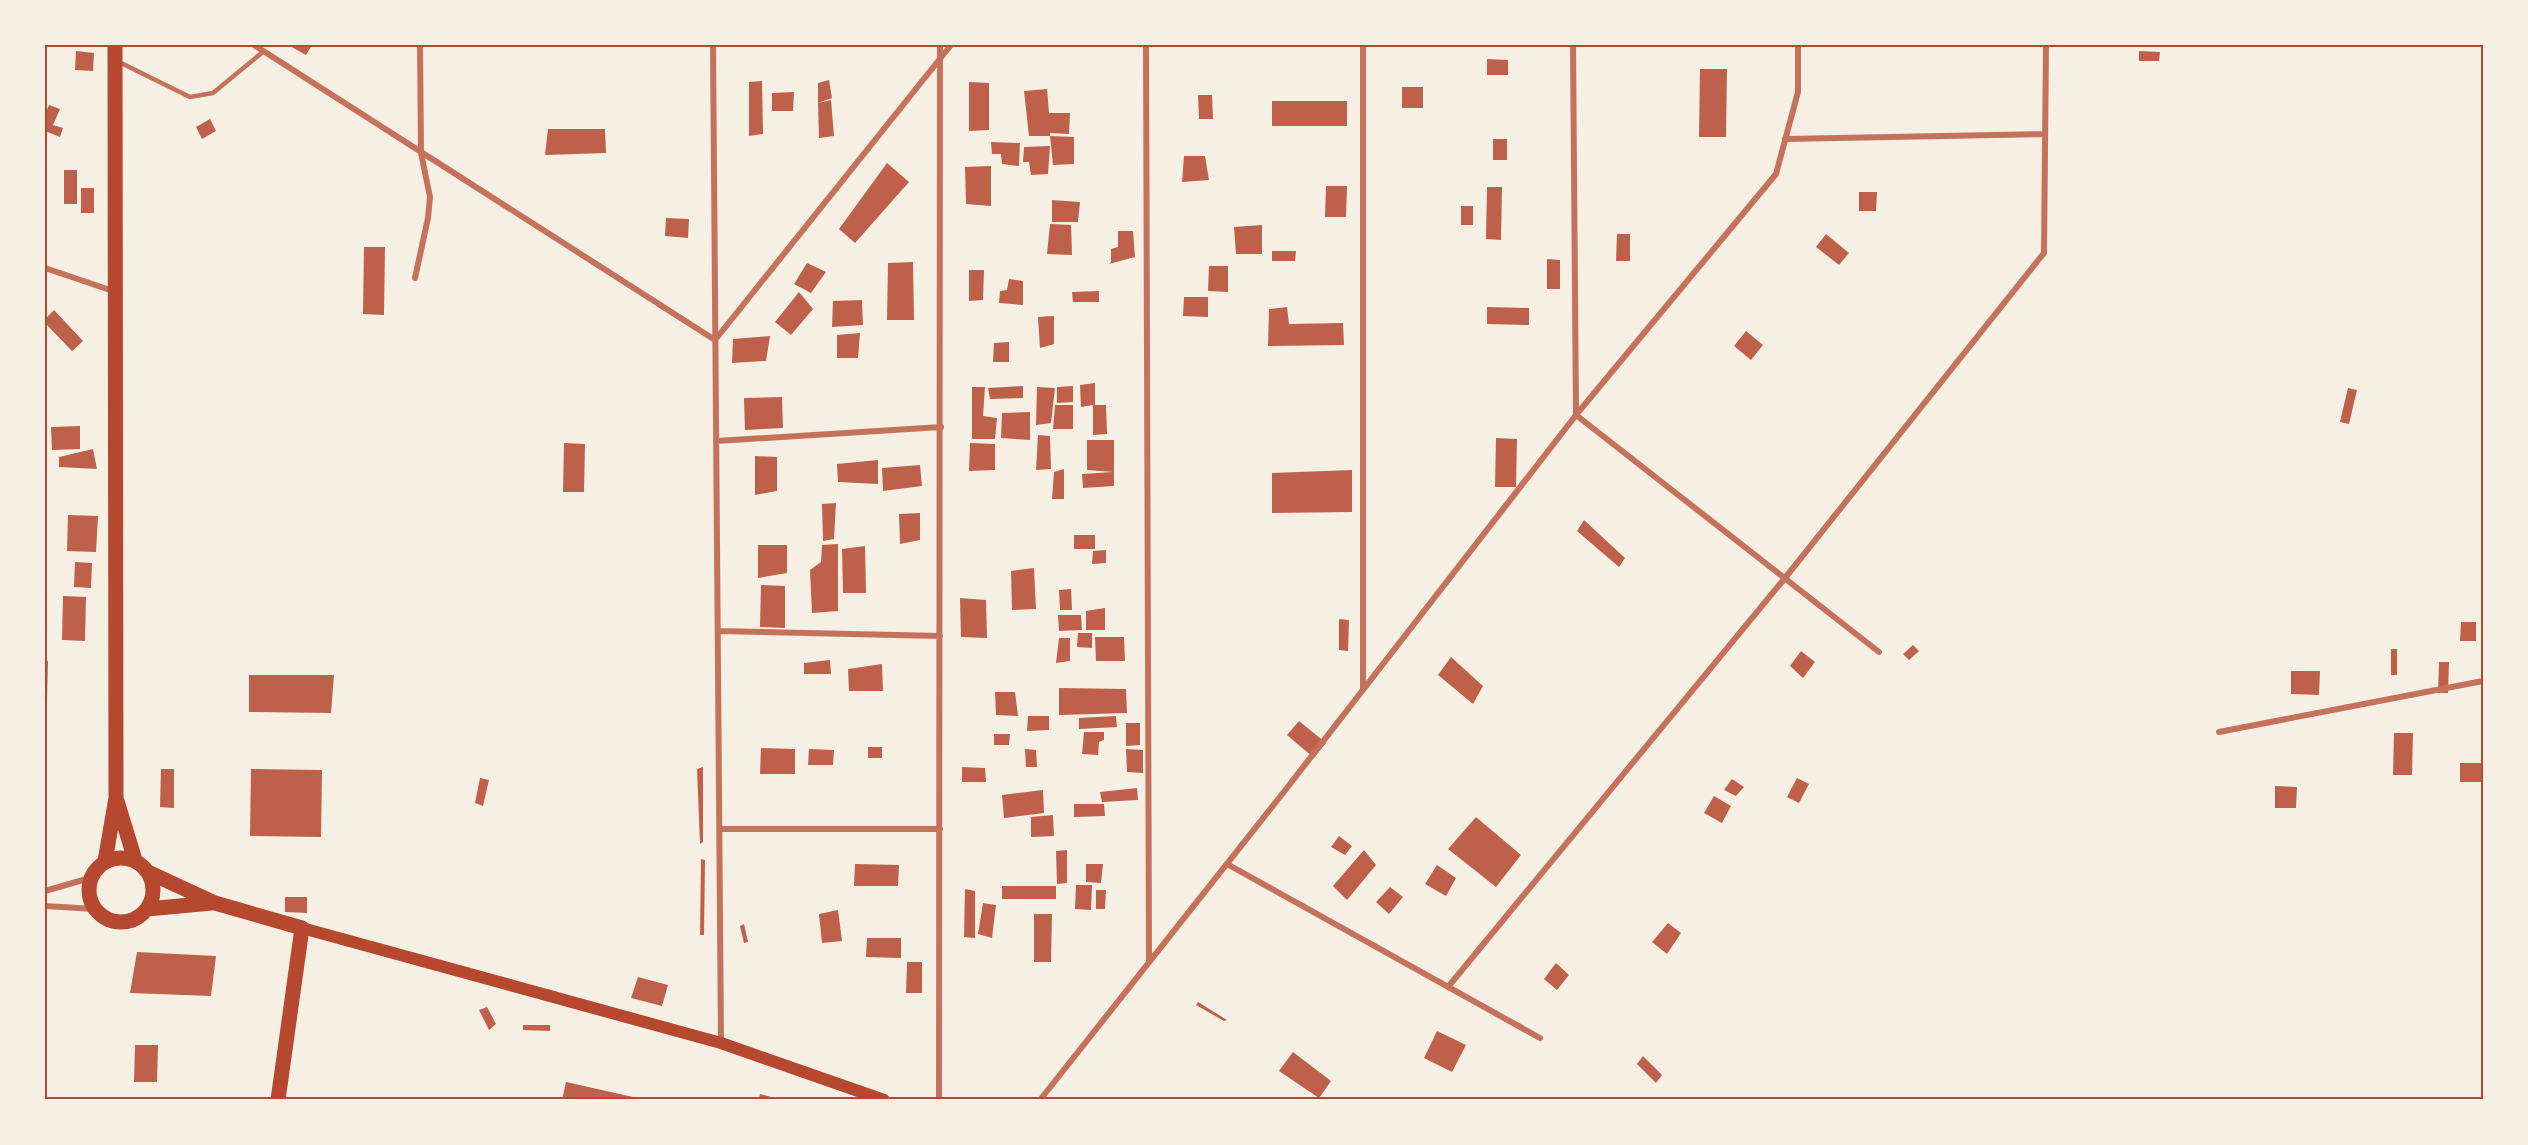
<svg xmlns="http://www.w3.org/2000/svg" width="2528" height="1145" font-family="'Nunito Sans',sans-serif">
<rect width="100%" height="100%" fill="#f6efe4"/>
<path fill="#bf614a" d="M 288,45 L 312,45 L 306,55 Z
M 76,51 L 94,53 L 93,71 L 75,70 Z
M 2139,51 L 2160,52 L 2159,61 L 2139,61 Z
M 1487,59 L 1508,60 L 1508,75 L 1487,75 Z
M 1700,69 L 1727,69 L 1726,137 L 1699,137 Z
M 829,80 L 832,98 L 818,103 L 818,83 Z
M 762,81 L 763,134 L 749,136 L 749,82 Z
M 969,82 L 989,83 L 989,130 L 969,131 Z
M 1402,87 L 1423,87 L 1423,108 L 1402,108 Z
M 1047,89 L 1049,113 L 1070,113 L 1069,134 L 1050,133 L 1050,136 L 1029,136 L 1024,91 Z
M 794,92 L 793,111 L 772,111 L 772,93 Z
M 1198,95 L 1212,95 L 1213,119 L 1199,119 Z
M 831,100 L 834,136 L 819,138 L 818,103 Z
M 1272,101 L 1347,101 L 1347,126 L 1272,126 Z
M 49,105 L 60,109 L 53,125 L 63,128 L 60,137 L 45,131 L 45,114 Z
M 210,119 L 216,131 L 202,139 L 196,127 Z
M 548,129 L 605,129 L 606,153 L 545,155 Z
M 1050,136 L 1074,137 L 1074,164 L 1053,165 Z
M 1493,139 L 1507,139 L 1507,160 L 1493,160 Z
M 991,142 L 1020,143 L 1019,166 L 1002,164 L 1001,154 L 992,154 Z
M 1050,146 L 1048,174 L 1031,175 L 1029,162 L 1023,162 L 1024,147 Z
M 1184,156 L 1205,156 L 1209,180 L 1182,182 Z
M 887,163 L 909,182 L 855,243 L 839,229 Z
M 991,166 L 991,206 L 966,204 L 965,167 Z
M 64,170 L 77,170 L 77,204 L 64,204 Z
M 1326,186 L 1347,186 L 1346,217 L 1325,217 Z
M 1487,187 L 1502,187 L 1501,240 L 1486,239 Z
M 81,188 L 94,188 L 94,213 L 81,213 Z
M 1859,192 L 1877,192 L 1876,211 L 1859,211 Z
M 1052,200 L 1080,202 L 1078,222 L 1052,222 Z
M 1461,206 L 1473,206 L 1473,225 L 1461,225 Z
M 666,218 L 689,219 L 688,238 L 665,236 Z
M 1050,224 L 1071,225 L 1072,255 L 1047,254 Z
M 1262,225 L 1262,254 L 1236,254 L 1234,227 Z
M 1118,231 L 1133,231 L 1135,257 L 1109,264 L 1111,262 L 1111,249 L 1118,247 Z
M 1617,234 L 1630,234 L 1630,261 L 1616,261 Z
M 1826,234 L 1849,253 L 1839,265 L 1816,247 Z
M 364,247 L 385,247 L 384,315 L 363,314 Z
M 1272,251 L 1296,251 L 1295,261 L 1272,261 Z
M 1547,259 L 1560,260 L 1560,289 L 1547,289 Z
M 913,262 L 914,320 L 887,320 L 888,263 Z
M 807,263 L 826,272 L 811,293 L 794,284 Z
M 1209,266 L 1228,266 L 1228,292 L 1208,291 Z
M 969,270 L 984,270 L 983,300 L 969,301 Z
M 1009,279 L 1023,281 L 1023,305 L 999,303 L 1000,291 L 1007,290 Z
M 1099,291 L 1099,302 L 1073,302 L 1072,292 Z
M 799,292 L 813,309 L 791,335 L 775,322 Z
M 1184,297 L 1208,297 L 1208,317 L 1183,316 Z
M 862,300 L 863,325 L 832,327 L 833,301 Z
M 1287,307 L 1289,324 L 1343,323 L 1344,345 L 1268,346 L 1269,309 Z
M 1487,307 L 1529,308 L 1529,325 L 1487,324 Z
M 54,310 L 83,341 L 72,351 L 45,323 L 45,319 Z
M 1054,316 L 1054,344 L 1040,348 L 1038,317 Z
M 1746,331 L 1763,345 L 1751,360 L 1734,346 Z
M 860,333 L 858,358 L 837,358 L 837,335 Z
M 770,336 L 766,361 L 732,363 L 733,339 Z
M 1009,342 L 1009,362 L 993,362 L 994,343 Z
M 1095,383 L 1095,405 L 1106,405 L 1107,434 L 1093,435 L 1093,405 L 1081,407 L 1080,385 Z
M 1023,386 L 1023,398 L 990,399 L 988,388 Z
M 1073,386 L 1073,402 L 1057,403 L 1057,387 Z
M 972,387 L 985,387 L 983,416 L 997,418 L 995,439 L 972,439 Z
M 1037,387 L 1055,388 L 1051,423 L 1036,425 Z
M 2348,388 L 2357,390 L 2349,424 L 2340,422 Z
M 782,397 L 783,428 L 745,430 L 744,398 Z
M 1055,405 L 1073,405 L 1073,429 L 1053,429 Z
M 1030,412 L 1030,440 L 1001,438 L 1002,413 Z
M 80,426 L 80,449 L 52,450 L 51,427 Z
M 1038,435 L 1050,436 L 1051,469 L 1036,470 Z
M 1496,438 L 1517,439 L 1516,487 L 1495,487 Z
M 1087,440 L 1114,440 L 1114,486 L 1083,488 L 1082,474 L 1113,472 L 1087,470 Z
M 564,443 L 585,444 L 584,492 L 563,492 Z
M 970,443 L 995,444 L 995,470 L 969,471 Z
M 93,449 L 97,469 L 59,467 L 59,457 Z
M 755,456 L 777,457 L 777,491 L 755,495 Z
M 878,460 L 878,484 L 838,482 L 837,464 Z
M 920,465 L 922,486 L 883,491 L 882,468 Z
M 1064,469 L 1064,499 L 1052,499 L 1054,472 Z
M 1352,470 L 1352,512 L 1272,513 L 1272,473 Z
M 836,503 L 834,539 L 823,541 L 822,504 Z
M 920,513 L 920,540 L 900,544 L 899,514 Z
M 68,515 L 98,516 L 96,552 L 67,551 Z
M 1584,520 L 1625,558 L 1619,567 L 1577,531 Z
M 1074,535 L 1095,535 L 1095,549 L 1074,549 Z
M 838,544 L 838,611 L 812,613 L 810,570 L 821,562 L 822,545 Z
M 758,545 L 787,545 L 787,573 L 758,578 Z
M 865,546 L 866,593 L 843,593 L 842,549 Z
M 1106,550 L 1106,563 L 1092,564 L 1093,551 Z
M 75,562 L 92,563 L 91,588 L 74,587 Z
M 1034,568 L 1036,609 L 1012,610 L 1011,571 Z
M 761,585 L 785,586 L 785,628 L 760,627 Z
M 1071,589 L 1072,610 L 1060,610 L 1059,590 Z
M 63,596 L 86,597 L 85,641 L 62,640 Z
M 960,598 L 986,600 L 987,638 L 961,637 Z
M 1105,608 L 1105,630 L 1086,630 L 1086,611 Z
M 1058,615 L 1081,615 L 1082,630 L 1059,631 Z
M 1339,619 L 1349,620 L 1348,651 L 1339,650 Z
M 2461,622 L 2476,622 L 2476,641 L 2460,641 Z
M 1078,633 L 1092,633 L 1092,648 L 1077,647 Z
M 1095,637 L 1124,637 L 1125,661 L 1096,661 Z
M 1059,638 L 1070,638 L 1070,661 L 1056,663 Z
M 1913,645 L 1919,651 L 1909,660 L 1903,654 Z
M 2391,649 L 2397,649 L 2397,675 L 2391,675 Z
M 1801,651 L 1815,662 L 1803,678 L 1790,666 Z
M 1451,657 L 1483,686 L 1473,704 L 1438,675 Z
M 830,660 L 831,674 L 804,674 L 804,663 Z
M 45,661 L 48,661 L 47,700 L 45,700 Z
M 2439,662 L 2449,662 L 2448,693 L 2438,693 Z
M 882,664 L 883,691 L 849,691 L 848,669 Z
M 2291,671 L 2320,671 L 2319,695 L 2291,694 Z
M 249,675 L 334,675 L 331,713 L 249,712 Z
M 1059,688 L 1126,689 L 1127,713 L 1059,715 Z
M 995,692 L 1015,692 L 1018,716 L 996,715 Z
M 1028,716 L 1049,716 L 1049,730 L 1027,731 Z
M 1116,716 L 1117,727 L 1079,729 L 1079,718 Z
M 1299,721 L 1326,743 L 1314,758 L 1287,735 Z
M 1126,723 L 1140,723 L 1140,745 L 1126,746 Z
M 1084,732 L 1104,732 L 1104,740 L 1099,742 L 1098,755 L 1082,754 Z
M 2394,733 L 2413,733 L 2412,775 L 2393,775 Z
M 994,734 L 1010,734 L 1009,745 L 994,745 Z
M 868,747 L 882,747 L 882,758 L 868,758 Z
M 761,748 L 795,749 L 795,774 L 760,774 Z
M 809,749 L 834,750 L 833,765 L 808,765 Z
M 1025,749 L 1036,750 L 1037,767 L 1026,767 Z
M 1126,749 L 1143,750 L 1143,773 L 1127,772 Z
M 2460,763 L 2481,763 L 2481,782 L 2460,782 Z
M 703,767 L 703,842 L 700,844 L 697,769 Z
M 962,767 L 985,768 L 986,782 L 962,782 Z
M 161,769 L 174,769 L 174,808 L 160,807 Z
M 251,769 L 322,770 L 321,837 L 250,836 Z
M 480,778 L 489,780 L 483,806 L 475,803 Z
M 1797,778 L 1809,784 L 1799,803 L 1787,797 Z
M 1732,779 L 1744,787 L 1736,796 L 1724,790 Z
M 2275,786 L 2297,787 L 2296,808 L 2275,808 Z
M 1137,788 L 1138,800 L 1102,802 L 1100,792 Z
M 1043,790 L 1044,813 L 1004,818 L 1002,795 Z
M 1714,796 L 1731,806 L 1722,823 L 1704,813 Z
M 1074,804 L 1104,804 L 1105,816 L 1074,817 Z
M 1053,815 L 1054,836 L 1031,837 L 1031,817 Z
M 1476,817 L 1521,855 L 1496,887 L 1448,849 Z
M 1339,836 L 1352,846 L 1345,855 L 1331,847 Z
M 1067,850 L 1067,883 L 1057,884 L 1056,851 Z
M 1364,850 L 1376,865 L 1347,900 L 1333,886 Z
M 701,859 L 705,860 L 704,935 L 700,935 Z
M 855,864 L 899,865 L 898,886 L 854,886 Z
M 1086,864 L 1103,864 L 1101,883 L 1086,882 Z
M 1437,865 L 1456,878 L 1446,896 L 1425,884 Z
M 1076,885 L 1092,885 L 1091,910 L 1075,909 Z
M 1002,886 L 1056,886 L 1056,899 L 1002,899 Z
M 1390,887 L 1403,897 L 1389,914 L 1376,902 Z
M 965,889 L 975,891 L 975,938 L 964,937 Z
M 1096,890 L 1106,890 L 1105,909 L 1096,909 Z
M 285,897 L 307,897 L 307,913 L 285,912 Z
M 983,903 L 996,905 L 992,938 L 978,934 Z
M 838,910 L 842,941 L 822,943 L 819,914 Z
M 1034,914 L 1052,914 L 1051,962 L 1034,962 Z
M 1668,923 L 1681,933 L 1667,954 L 1652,942 Z
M 744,924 L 748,942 L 744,943 L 740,926 Z
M 867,938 L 901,938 L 901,958 L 866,957 Z
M 137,952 L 216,956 L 211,996 L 130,993 Z
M 907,962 L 922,962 L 922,993 L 906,993 Z
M 1556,963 L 1569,975 L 1557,990 L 1544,979 Z
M 638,977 L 668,985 L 662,1006 L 631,998 Z
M 1198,1002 L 1227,1020 L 1224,1021 L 1196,1005 Z
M 487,1007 L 496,1024 L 489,1030 L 479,1010 Z
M 523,1025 L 550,1025 L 550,1031 L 523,1030 Z
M 1437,1031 L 1466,1045 L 1452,1072 L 1424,1058 Z
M 135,1045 L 158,1045 L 157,1082 L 134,1082 Z
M 1293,1052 L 1331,1081 L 1319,1098 L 1279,1071 Z
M 1643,1056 L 1662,1075 L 1656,1083 L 1637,1064 Z
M 566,1082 L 642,1099 L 642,1100 L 562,1100 Z
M 760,1094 L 779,1099 L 779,1100 L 759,1100 Z"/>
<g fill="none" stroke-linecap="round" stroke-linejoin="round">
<path stroke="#c5725c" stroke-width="4.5" d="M 117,61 L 190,97 L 213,93 L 264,51"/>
<path stroke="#c5725c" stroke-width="6" d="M 254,45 L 715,340 L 951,45
M 713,45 L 721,1043
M 1146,45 L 1149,960
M 1573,45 L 1576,415 L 1879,652
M 1785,139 L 2044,134
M 45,268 L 113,291
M 415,278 L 428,218 L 430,197 L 421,153 L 420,45
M 716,441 L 941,427
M 718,631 L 940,636
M 1363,689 L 1363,45
M 2219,732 L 2483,681
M 720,829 L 940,829
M 1227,864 L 1540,1038
M 45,891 L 90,878
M 45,906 L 94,909
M 1448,987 L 1785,578 L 2044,253 L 2046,45
M 939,1100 L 940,45
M 1040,1100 L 1283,793 L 1576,415 L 1776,174 L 1798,92 L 1798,45"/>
<path stroke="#b5482f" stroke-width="12" d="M 302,928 L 721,1043 L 884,1100"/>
<path stroke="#b5482f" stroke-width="15" d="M 117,801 L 135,860
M89 890a32 32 0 1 1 64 0a32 32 0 1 1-64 0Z
M 105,861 L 116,798 L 115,45
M 148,872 L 215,903 L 302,928 L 278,1100
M 147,909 L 212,903"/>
</g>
<rect width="2528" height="1145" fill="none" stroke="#f6efe4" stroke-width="93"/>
<rect x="46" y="46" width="2436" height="1052" fill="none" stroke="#b5482f" stroke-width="2"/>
</svg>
